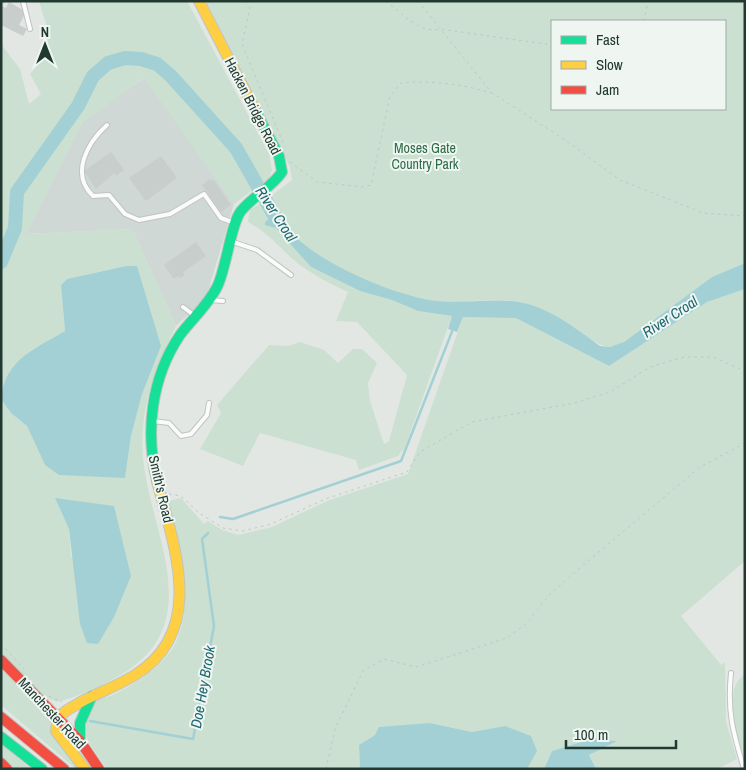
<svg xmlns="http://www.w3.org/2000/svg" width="746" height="770" font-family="'Archivo Narrow',sans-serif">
<rect width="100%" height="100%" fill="#e2e7e4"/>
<path fill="#cfd8d4" d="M 145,78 L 234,204 L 206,298 L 176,326 L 132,229 L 26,234 L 82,123 L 95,111 Z"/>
<path fill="#cbe0d0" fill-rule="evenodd" d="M 39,1 L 187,1 L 269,154 L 272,170 L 269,178 L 234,204 L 144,78 L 82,123 L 26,234 L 132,229 L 176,326 C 155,368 139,409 143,457 C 149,530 207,618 127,671 C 106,684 81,696 57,702 L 45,697 L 1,653 L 1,399 L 11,413 L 27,426 L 45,465 L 125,478 L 131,436 L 142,394 L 137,266 L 126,266 L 67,279 L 61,285 L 65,331 C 34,349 8,359 1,397 L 1,44 L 20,69 L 29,104 L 41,94 L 30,74 L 46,55 L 49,34 ZM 55,498 L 114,617 L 71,556 L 69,529 Z
M 206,1 L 745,1 L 745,263 L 712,277 L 624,342 C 619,344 614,347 609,347 C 598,348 546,309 525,303 C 497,296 467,304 438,301 C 395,298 309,260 284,224 C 278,216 275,205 271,196 L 292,180 L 290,167 ZM 552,21 L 725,21 L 725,109 L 552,109 Z
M 261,203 L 269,219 L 311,267 L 360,291 L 392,300 L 418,311 L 452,316 L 405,447 L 398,456 L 359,470 L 356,460 L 260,433 L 243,466 L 200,449 L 221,413 L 217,405 L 269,345 L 288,346 L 300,342 L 324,350 L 338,363 L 353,349 L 362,349 L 377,363 L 368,383 L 370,401 L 384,444 L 389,441 L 407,375 L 357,322 L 336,321 L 348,292 C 329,283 312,275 295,261 C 279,247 267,232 248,222 L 250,210 Z
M 745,289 L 745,561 L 681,616 L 721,665 L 725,662 L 726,722 L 737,759 L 717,769 L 596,769 L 589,755 L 616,741 L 591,739 L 552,751 L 544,769 L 527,769 L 536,751 L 505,726 L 472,732 L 430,723 L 375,735 L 359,745 L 360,769 L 107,769 C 101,759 85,739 84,730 C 83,720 87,709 94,702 C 99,698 109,697 115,694 C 141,680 171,662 180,632 C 193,589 178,543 168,501 L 181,498 L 204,524 L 208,521 L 222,530 L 238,535 L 272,527 L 327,501 L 408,474 L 463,317 L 516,318 L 609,366 L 707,302 Z
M 1,668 L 53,718 L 51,730 L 81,769 L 76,769 L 1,705 Z
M 745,674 L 745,754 C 735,744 731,704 734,690 C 736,682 739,679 745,674 Z
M 1,744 L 31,769 L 14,769 L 1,756 Z"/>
<path fill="#a3d0d4" d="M 271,196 C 275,205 278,215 284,224 C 309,260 394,296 437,301 C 466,304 495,297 524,303 C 551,309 578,330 600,346 L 610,347 L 624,342 L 712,277 L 745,263 L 745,289 L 707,302 L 609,366 L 516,318 L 463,317 L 457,332 L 448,329 L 452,316 L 418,311 L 392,300 L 360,291 L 311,267 L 276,228 L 265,225 L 265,222 L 269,219 L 261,203 Z
M 126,266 L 137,266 L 161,346 L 142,394 L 131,436 L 125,478 L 59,475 L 45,465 L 27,426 L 11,413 L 1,399 C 5,359 35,349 65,331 L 61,285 L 67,279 Z
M 55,498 L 114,506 L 131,576 L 114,617 L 98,644 L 87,643 L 80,624 L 69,529 Z
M 430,723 L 472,732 L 505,726 L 531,736 L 537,751 L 527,769 L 360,769 L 359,745 L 375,735 L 379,727 Z
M 591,739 L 617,741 L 589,755 L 596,769 L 544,769 L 552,751 Z"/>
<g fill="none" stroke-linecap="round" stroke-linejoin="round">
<path stroke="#a3d0d4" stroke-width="2.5" d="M 220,517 L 233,519 L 401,461 L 453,329
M 90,721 L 193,739 L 214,626 L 202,539 L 208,533"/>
<path stroke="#a3d0d4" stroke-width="14" d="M 1,262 L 15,228 L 17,192 L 78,106 L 93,76 L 108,63 L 125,58 L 141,59 L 157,64 L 170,75 L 236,148 L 274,215"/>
</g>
<path fill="#c8cecb" d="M 1,1 L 5,1 L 2,6 L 6,8 L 9,2 L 26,12 L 19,25 L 27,29 L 23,36 L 1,25 Z
M 111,152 L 124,170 L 116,176 L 114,173 L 96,189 L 84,171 Z
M 161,156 L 177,178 L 146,201 L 129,178 Z
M 210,179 L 211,181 L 214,180 L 231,205 L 221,212 L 202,185 Z
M 196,242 L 206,256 L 183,272 L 185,275 L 180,278 L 178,276 L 174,279 L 164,265 Z"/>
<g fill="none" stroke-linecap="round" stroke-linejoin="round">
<g stroke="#bfc4c1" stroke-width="6">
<path id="lane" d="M 23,1 L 30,29
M 107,125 C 87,143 70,174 93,196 L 109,195 L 125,214 L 139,220 L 170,214 L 204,194 L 221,218 L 235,223
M 233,242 L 257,250 L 291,275
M 211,300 L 223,301
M 183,307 L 195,316
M 153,421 L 169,423 L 181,436 L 191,434 L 207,415 L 209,403
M 731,673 C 727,712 733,732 744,769"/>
</g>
<g stroke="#bec5c2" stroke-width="12">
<path id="fast" d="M 157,481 C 145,432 151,378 180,335 C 192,319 208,305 217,287 C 226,270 231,223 241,211 C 253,196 271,188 282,172 L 279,156 L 254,108
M 1,737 L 42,769
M 80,741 L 80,723 L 92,696"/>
</g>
<g stroke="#bec5c2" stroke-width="12">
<path id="slow" d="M 199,1 L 254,108
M 58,717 C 81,698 109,691 135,675 C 207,631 174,546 157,481
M 58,717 L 56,731 L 85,769"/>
</g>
<g stroke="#bec5c2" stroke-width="12">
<path id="jam" d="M 1,660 L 80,741 L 99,769
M 1,717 L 64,769
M 1,763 L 7,769"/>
</g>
<path stroke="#bfc7c5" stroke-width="1" stroke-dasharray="2.5 4" stroke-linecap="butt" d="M 246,1 L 250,8 L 242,44 L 285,147
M 386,1 C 403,14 419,34 440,29 L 552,45
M 418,1 L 492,93 L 561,137 L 620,180 L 703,213 L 745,216
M 644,21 L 648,1
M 290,162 L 317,182 L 363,187 L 371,185 L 390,96 L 401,83 C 430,80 462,84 491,93
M 169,494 L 181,496 L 199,513 L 223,528 L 243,531 L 271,524 L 325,499 L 407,472 L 420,452 L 472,422 L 574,403 L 610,392 L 650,367 L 684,357 L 713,357 L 745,371
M 1,644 L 24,669
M 49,696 L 62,702
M 326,769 L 335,729 L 363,671 L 384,659 L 416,667 L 507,638 L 527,623 L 549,595 L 587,562 L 700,467 L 745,443"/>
<use href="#lane" stroke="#fbfbfb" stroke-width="4"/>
<use href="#fast" stroke="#16e098" stroke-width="10"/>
<use href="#slow" stroke="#ffcf43" stroke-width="10"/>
<use href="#jam" stroke="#f24e42" stroke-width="10"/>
</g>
<g text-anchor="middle" stroke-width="4" stroke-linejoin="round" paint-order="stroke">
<g font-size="14" fill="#213931" stroke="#eff6f2">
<text transform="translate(253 106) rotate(63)" y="5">Hacken Bridge Road</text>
<text transform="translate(161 489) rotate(77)" y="5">Smith's Road</text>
<text transform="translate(52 713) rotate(47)" y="5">Manchester Road</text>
</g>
<g font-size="14" fill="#2d6d43" stroke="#eff6f2">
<text x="425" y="153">Moses Gate<tspan x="425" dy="16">Country Park</tspan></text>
</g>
<g font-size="15" font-style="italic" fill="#1e6771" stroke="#eff6f2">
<text transform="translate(276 214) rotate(57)" y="5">River Croal</text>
<text transform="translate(670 317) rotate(-33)" y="5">River Croal</text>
<text transform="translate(203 687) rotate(-80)" y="5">Doe Hey Brook</text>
</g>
</g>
<rect width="746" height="770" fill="none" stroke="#213931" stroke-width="5"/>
<rect x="551" y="20" width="175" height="90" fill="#eff6f2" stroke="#9daaa5"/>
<rect x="561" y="36" width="25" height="8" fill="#16e098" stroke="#9daaa5"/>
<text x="596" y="45" font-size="15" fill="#213931">Fast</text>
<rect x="561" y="61" width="25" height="8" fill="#ffcf43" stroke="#9daaa5"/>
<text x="596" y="70" font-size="15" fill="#213931">Slow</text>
<rect x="561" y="86" width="25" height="8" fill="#f24e42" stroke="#9daaa5"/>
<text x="596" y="95" font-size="15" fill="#213931">Jam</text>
<g transform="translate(45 45)" stroke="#eff6f2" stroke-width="4" paint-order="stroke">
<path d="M0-4L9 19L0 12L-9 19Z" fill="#213931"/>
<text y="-8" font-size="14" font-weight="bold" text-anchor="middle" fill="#213931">N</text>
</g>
<path d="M566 740v8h110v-8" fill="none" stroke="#213931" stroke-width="2.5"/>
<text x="574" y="740" font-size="15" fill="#213931" stroke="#eff6f2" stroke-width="4" paint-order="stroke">100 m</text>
</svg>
